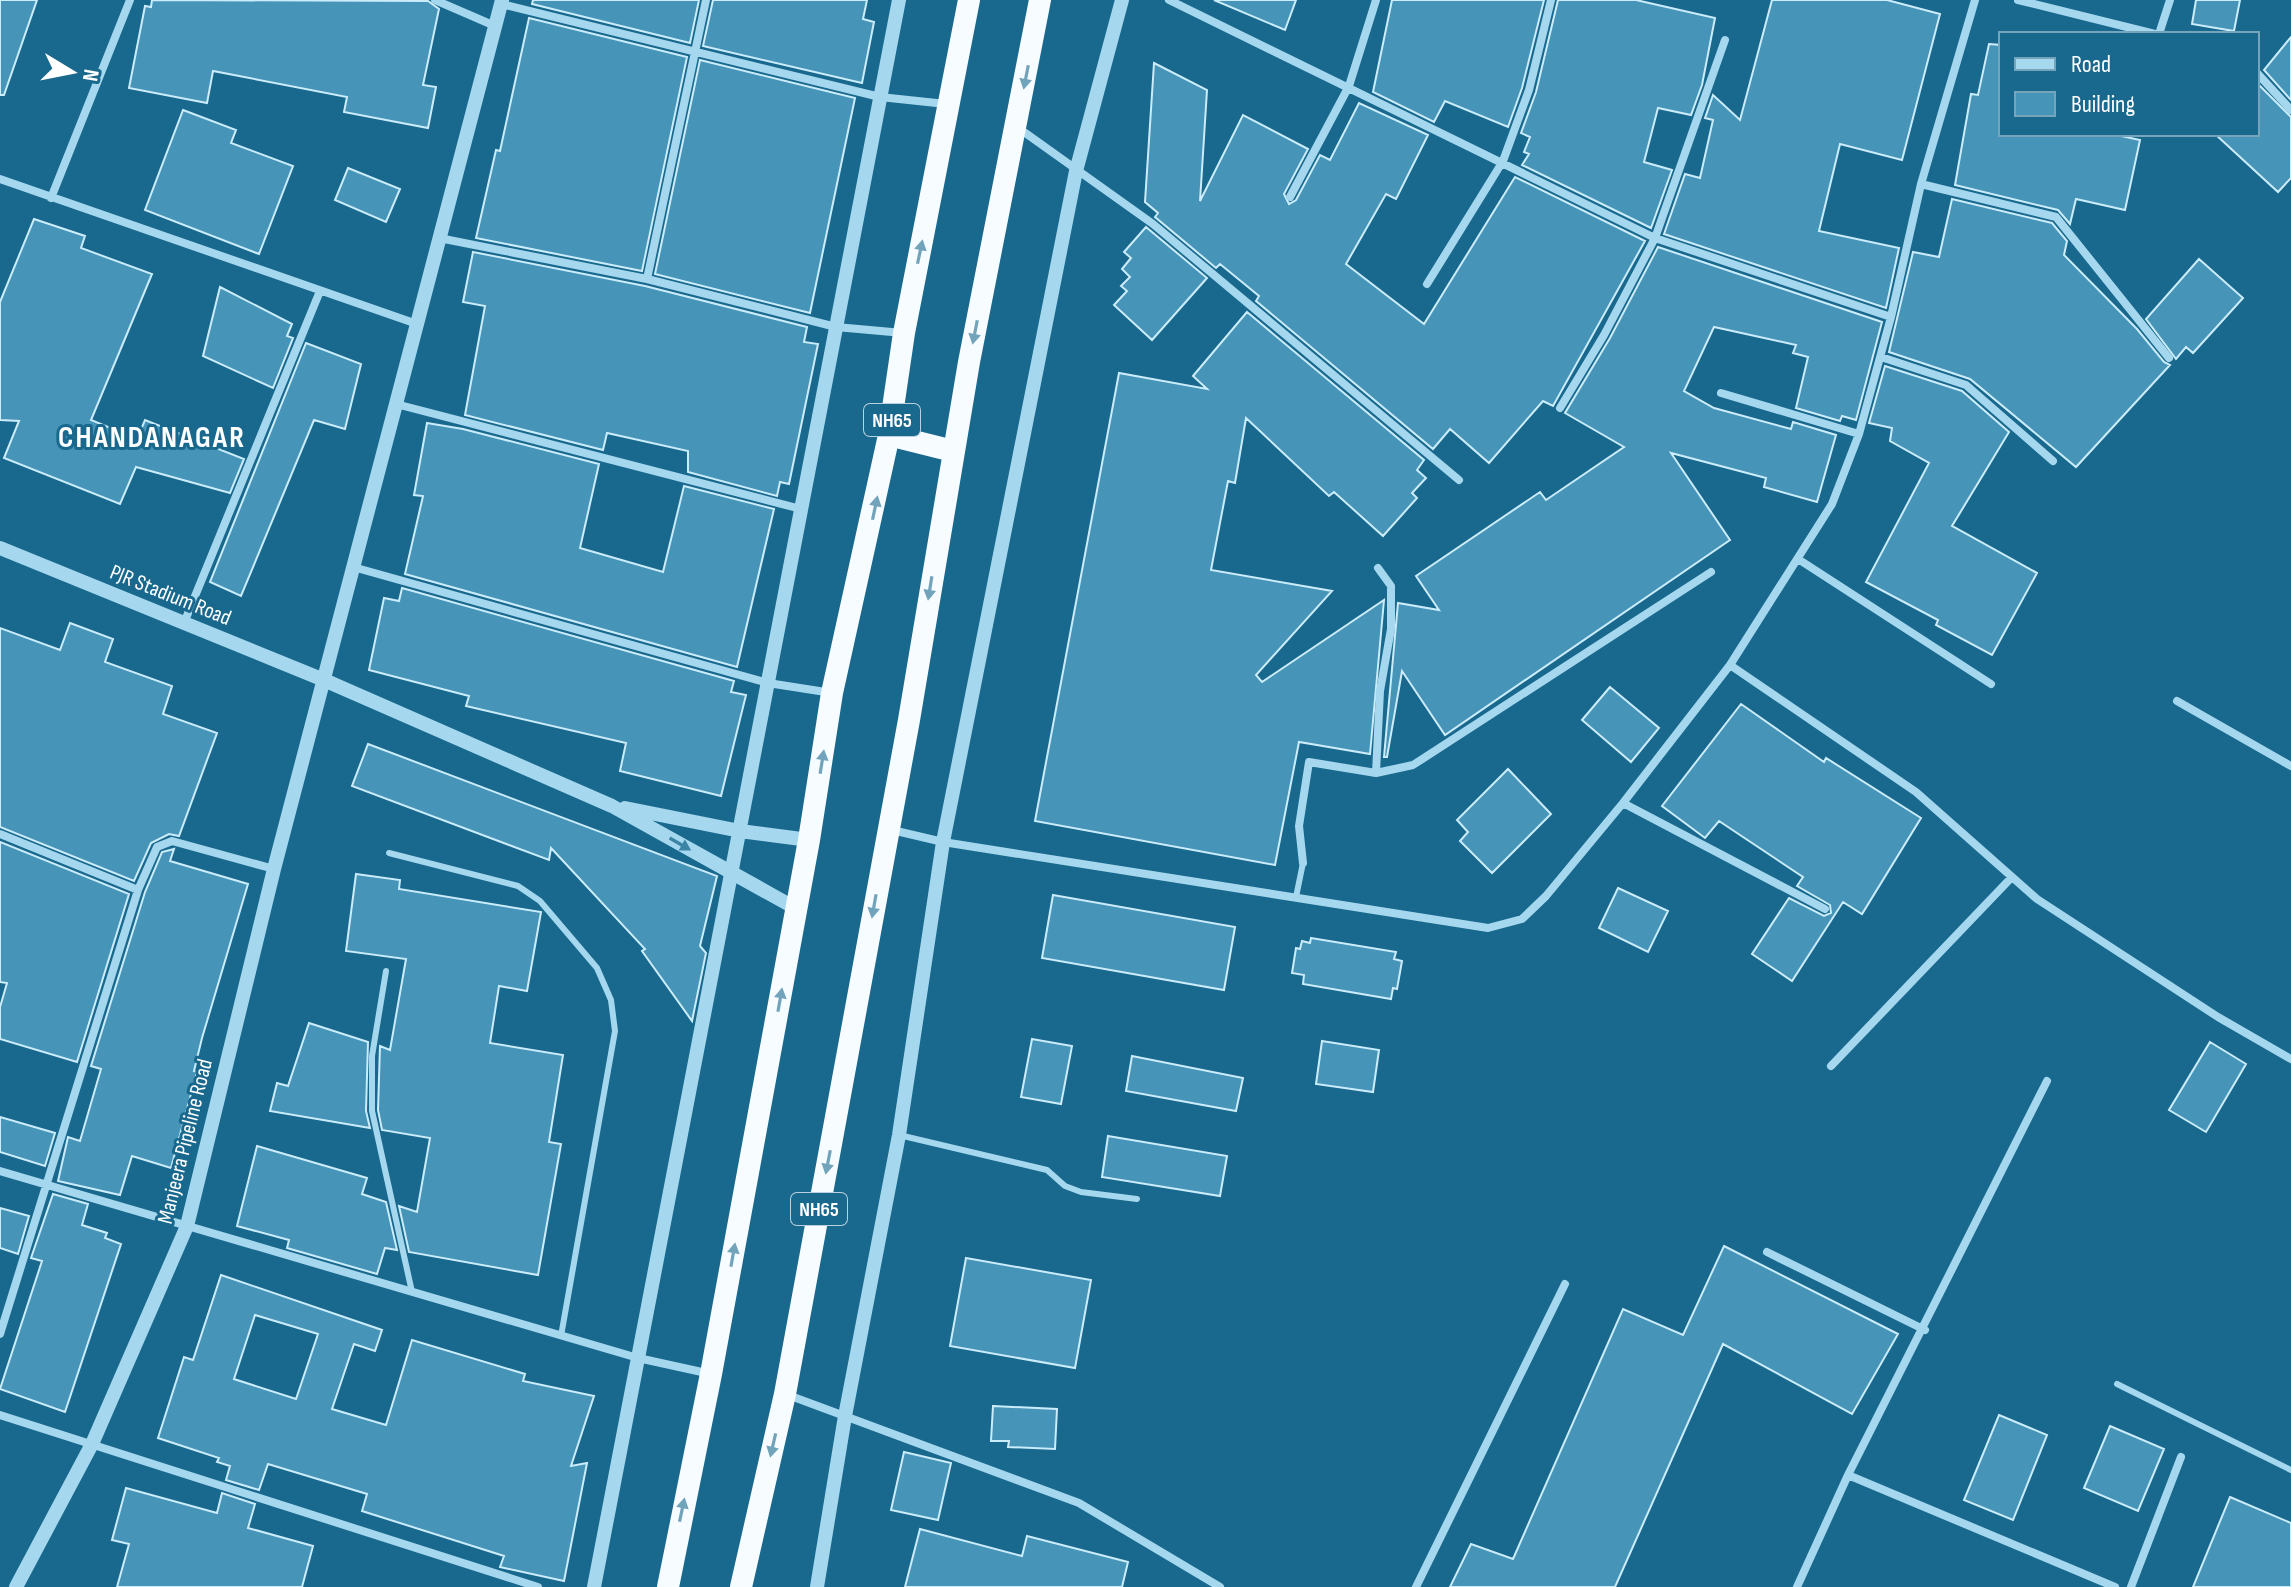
<svg xmlns="http://www.w3.org/2000/svg" width="2291" height="1587" font-family="'Sofia Sans Condensed',sans-serif">
<rect width="100%" height="100%" fill="#19688d"/>
<path fill="#4694b8" stroke="#cbecfa" stroke-width="2" fill-rule="evenodd" d="M 0,0 L 37,0 L 4,95 L 0,95 Z
M 152,0 L 428,1 L 439,9 L 423,85 L 436,87 L 428,128 L 344,112 L 347,97 L 213,71 L 207,103 L 129,88 L 145,6 L 151,7 Z
M 533,0 L 699,0 L 690,43 L 532,4 Z
M 713,0 L 867,0 L 863,19 L 874,22 L 862,83 L 703,46 Z
M 1214,0 L 1296,0 L 1285,30 Z
M 1392,0 L 1544,0 L 1522,88 L 1508,127 L 1445,101 L 1434,122 L 1373,92 Z
M 1558,0 L 1636,0 L 1715,18 L 1702,85 L 1691,115 L 1658,108 L 1644,162 L 1672,170 L 1651,228 L 1522,165 L 1529,154 L 1524,152 L 1530,137 L 1521,133 L 1536,92 Z
M 1772,0 L 1887,0 L 1940,14 L 1902,160 L 1840,144 L 1819,231 L 1899,248 L 1886,308 L 1664,234 L 1685,174 L 1700,178 L 1713,120 L 1705,118 L 1713,95 L 1740,120 Z
M 2196,0 L 2240,0 L 2234,31 L 2192,24 Z
M 529,18 L 687,57 L 642,271 L 476,238 L 496,150 L 500,151 Z
M 2291,37 L 2291,100 L 2264,70 Z
M 1989,44 L 2001,45 L 2001,134 L 2112,134 L 2140,140 L 2125,210 L 2076,199 L 2070,224 L 2058,210 L 1955,185 L 1971,94 L 1978,95 Z
M 700,60 L 855,98 L 810,313 L 655,274 Z
M 1154,63 L 1207,90 L 1200,201 L 1243,115 L 1308,149 L 1284,194 L 1289,204 L 1296,200 L 1320,155 L 1330,160 L 1359,103 L 1428,135 L 1396,199 L 1386,194 L 1346,264 L 1424,324 L 1515,177 L 1645,241 L 1553,406 L 1543,401 L 1489,463 L 1450,429 L 1433,449 L 1256,301 L 1259,296 L 1220,264 L 1216,268 L 1155,217 L 1158,213 L 1145,202 Z
M 2257,83 L 2291,117 L 2291,178 L 2278,192 L 2215,134 L 2257,134 Z
M 183,110 L 236,130 L 231,143 L 293,166 L 259,254 L 145,210 Z
M 348,168 L 400,189 L 386,222 L 335,200 Z
M 1952,199 L 2052,223 L 2067,241 L 2064,255 L 2137,329 L 2164,362 L 2170,365 L 2076,467 L 1970,379 L 1889,352 L 1913,252 L 1939,257 Z
M 34,219 L 85,236 L 81,248 L 152,274 L 91,420 L 137,439 L 145,420 L 244,459 L 230,493 L 136,467 L 120,504 L 4,458 L 19,421 L 0,420 L 0,302 Z
M 1146,227 L 1207,278 L 1152,340 L 1114,305 L 1127,291 L 1121,286 L 1130,277 L 1122,269 L 1131,258 L 1124,252 Z
M 1658,247 L 1882,322 L 1856,420 L 1842,416 L 1840,421 L 1796,408 L 1808,357 L 1793,353 L 1796,345 L 1714,327 L 1684,391 L 1714,408 L 1791,429 L 1793,422 L 1836,435 L 1817,502 L 1764,487 L 1766,478 L 1671,453 L 1730,540 L 1445,735 L 1402,671 L 1387,757 L 1384,757 L 1398,603 L 1439,610 L 1416,576 L 1540,492 L 1546,500 L 1624,447 L 1565,413 L 1610,338 Z
M 473,252 L 645,286 L 807,327 L 804,342 L 818,344 L 789,484 L 780,482 L 777,496 L 688,472 L 688,451 L 607,433 L 603,450 L 465,415 L 485,306 L 463,302 Z
M 2199,259 L 2243,298 L 2193,353 L 2186,347 L 2176,359 L 2146,319 Z
M 220,287 L 292,324 L 287,336 L 293,338 L 273,388 L 203,356 Z
M 1247,312 L 1424,460 L 1417,470 L 1426,478 L 1412,493 L 1417,498 L 1383,536 L 1334,492 L 1329,496 L 1246,418 L 1235,483 L 1228,481 L 1211,570 L 1332,591 L 1256,675 L 1262,682 L 1384,600 L 1370,754 L 1299,742 L 1275,865 L 1035,821 L 1119,373 L 1207,389 L 1193,376 Z
M 306,343 L 361,364 L 345,429 L 314,420 L 241,596 L 210,582 Z
M 1885,366 L 1962,391 L 2009,432 L 1952,526 L 2037,573 L 1992,655 L 1936,625 L 1938,620 L 1866,582 L 1929,463 L 1890,441 L 1892,428 L 1869,423 Z
M 427,423 L 463,429 L 599,464 L 580,548 L 663,572 L 684,486 L 774,509 L 737,667 L 405,574 L 423,496 L 414,495 Z
M 402,588 L 734,681 L 731,692 L 746,695 L 721,796 L 620,771 L 626,743 L 466,706 L 469,696 L 369,670 L 384,598 L 399,601 Z
M 70,623 L 113,639 L 105,662 L 172,686 L 163,714 L 217,733 L 179,836 L 169,834 L 151,843 L 134,881 L 0,827 L 0,628 L 60,650 Z
M 1610,687 L 1659,728 L 1631,762 L 1582,720 Z
M 1741,704 L 1824,762 L 1826,758 L 1921,818 L 1862,914 L 1843,902 L 1792,981 L 1752,954 L 1789,898 L 1824,916 L 1831,913 L 1830,905 L 1797,886 L 1803,877 L 1719,821 L 1705,838 L 1662,806 Z
M 368,744 L 717,876 L 700,946 L 706,953 L 692,1021 L 642,951 L 645,949 L 551,848 L 549,860 L 352,786 Z
M 1508,769 L 1551,814 L 1492,873 L 1460,841 L 1468,832 L 1457,820 Z
M 0,842 L 129,894 L 77,1062 L 0,1039 L 0,1007 L 7,983 L 0,982 Z
M 174,849 L 170,861 L 248,884 L 202,1038 L 194,1071 L 197,1072 L 171,1168 L 132,1156 L 120,1195 L 58,1181 L 68,1137 L 80,1141 L 101,1069 L 91,1066 L 145,892 L 162,852 Z
M 356,874 L 400,880 L 399,889 L 541,912 L 527,991 L 499,986 L 490,1043 L 563,1055 L 549,1142 L 561,1144 L 538,1275 L 409,1252 L 399,1206 L 417,1212 L 430,1138 L 382,1130 L 378,1110 L 380,1046 L 390,1050 L 406,959 L 346,951 Z
M 1618,888 L 1668,911 L 1648,952 L 1599,928 Z
M 1053,895 L 1235,927 L 1224,990 L 1042,958 Z
M 1311,938 L 1396,952 L 1394,959 L 1402,961 L 1397,989 L 1393,988 L 1391,999 L 1303,984 L 1304,975 L 1292,973 L 1296,948 L 1300,949 L 1302,941 L 1310,943 Z
M 309,1023 L 368,1042 L 366,1111 L 370,1128 L 270,1111 L 277,1083 L 288,1086 Z
M 1032,1039 L 1072,1046 L 1061,1104 L 1021,1097 Z
M 1322,1041 L 1379,1050 L 1373,1092 L 1316,1084 Z
M 2210,1042 L 2246,1064 L 2206,1132 L 2169,1110 Z
M 1132,1056 L 1243,1078 L 1236,1111 L 1126,1091 Z
M 0,1117 L 55,1133 L 45,1166 L 0,1152 Z
M 1108,1136 L 1227,1156 L 1220,1196 L 1102,1177 Z
M 257,1146 L 367,1178 L 362,1194 L 386,1202 L 397,1250 L 385,1248 L 377,1274 L 287,1248 L 289,1240 L 237,1226 Z
M 53,1194 L 88,1204 L 82,1225 L 107,1233 L 105,1238 L 121,1244 L 65,1412 L 0,1389 L 42,1261 L 31,1258 Z
M 0,1208 L 29,1216 L 18,1254 L 0,1248 Z
M 1724,1246 L 1898,1334 L 1852,1414 L 1723,1344 L 1615,1587 L 1450,1587 L 1471,1544 L 1513,1559 L 1623,1309 L 1683,1335 Z
M 966,1258 L 1091,1280 L 1075,1368 L 950,1346 Z
M 221,1275 L 382,1330 L 375,1351 L 354,1344 L 332,1409 L 386,1425 L 412,1340 L 525,1374 L 523,1381 L 594,1396 L 571,1466 L 587,1463 L 564,1581 L 500,1567 L 504,1556 L 362,1511 L 367,1494 L 268,1464 L 259,1490 L 226,1480 L 230,1466 L 217,1462 L 219,1458 L 158,1438 L 184,1357 L 193,1360 ZM 255,1315 L 318,1334 L 296,1399 L 234,1379 Z
M 993,1406 L 1057,1409 L 1055,1449 L 1008,1447 L 1009,1441 L 991,1441 Z
M 1999,1415 L 2047,1435 L 2013,1520 L 1964,1500 Z
M 2110,1426 L 2164,1449 L 2138,1511 L 2084,1488 Z
M 904,1452 L 951,1463 L 938,1520 L 891,1510 Z
M 126,1488 L 217,1513 L 222,1493 L 255,1504 L 248,1528 L 313,1546 L 302,1587 L 117,1587 L 129,1544 L 112,1540 Z
M 2230,1497 L 2291,1523 L 2291,1587 L 2193,1587 Z
M 920,1529 L 1022,1556 L 1027,1536 L 1128,1562 L 1122,1587 L 905,1587 Z"/>
<g fill="none" stroke-linecap="round" stroke-linejoin="round">
<path stroke="#a5d8ee" stroke-width="6" d="M 389,853 L 518,886 L 540,901 L 597,968 L 611,1000 L 615,1031 L 561,1336
M 1296,897 L 1303,863
M 386,971 L 372,1056 L 372,1111 L 412,1292
M 899,1135 L 1047,1170 L 1065,1186 L 1081,1192 L 1137,1199
M 2117,1384 L 2291,1470"/>
<path stroke="#a5d8ee" stroke-width="8" d="M 435,0 L 495,26
M 1169,0 L 1655,238 L 1891,317
M 2018,0 L 2155,34
M 501,4 L 880,97 L 946,104
M 2159,34 L 2170,0
M 2257,73 L 2291,110
M 1017,127 L 1153,224 L 1459,480
M 0,179 L 417,324
M 1921,184 L 2056,217 L 2169,358
M 1290,197 L 1349,86 L 1376,0
M 51,198 L 130,0
M 439,238 L 647,279 L 836,327 L 903,333
M 647,279 L 706,0
M 1427,284 L 1503,161 L 1529,90 L 1551,0
M 1881,357 L 1966,385 L 2053,461
M 1721,393 L 1859,434
M 396,404 L 801,509
M 1560,408 L 1604,335 L 1655,238 L 1725,40
M 1798,559 L 1991,684
M 353,567 L 768,683 L 832,693
M 184,623 L 320,291
M 1730,665 L 1916,792 L 2037,899 L 2218,1017 L 2291,1059
M 2177,701 L 2291,766
M 1376,773 L 1380,691 L 1391,629 L 1391,586 L 1378,568
M 1623,803 L 1825,909
M 892,830 L 943,842 L 1488,928 L 1522,919 L 1546,896 L 1623,803 L 1730,665 L 1832,504 L 1859,434 L 1891,317 L 1921,184 L 1975,0
M 0,834 L 138,890
M 1303,863 L 1299,826 L 1309,762 L 1376,773 L 1413,765 L 1711,572
M 1831,1066 L 2012,877
M 0,1171 L 638,1358 L 711,1374
M 1767,1252 L 1925,1330
M 0,1334 L 138,890 L 157,847 L 172,841 L 274,869
M 788,1395 L 1079,1503 L 1220,1587
M 0,1415 L 538,1587
M 1848,1475 L 2115,1587
M 1416,1587 L 1565,1284
M 1797,1587 L 1848,1475 L 2047,1081
M 2131,1587 L 2181,1457"/>
<path stroke="#a5d8ee" stroke-width="14" d="M 0,548 L 324,680 L 612,806 L 797,909
M 625,808 L 740,831 L 809,840
M 16,1587 L 92,1444 L 187,1226 L 274,869 L 502,0
M 594,1587 L 899,0
M 817,1587 L 845,1416 L 899,1135 L 943,842 L 1076,171 L 1122,0"/>
<path stroke="#f6fcff" stroke-width="22" d="M 889,435 L 953,451
M 668,1587 L 711,1374 L 809,840 L 832,693 L 889,435 L 904,333 L 969,0
M 741,1587 L 785,1394 L 909,720 L 969,362 L 1040,0"/>
</g>
<defs><path id="oneway-solid" d="M-6-.8H1V-3.2L6.5 0L1 3.2V.8H-6Z" transform="scale(2)"/></defs>
<g fill="#71a3bb">
<use href="#oneway-solid" transform="translate(1026 77) rotate(101)"/>
<use href="#oneway-solid" transform="translate(920 252) rotate(-78)"/>
<use href="#oneway-solid" transform="translate(975 332) rotate(101)"/>
<use href="#oneway-solid" transform="translate(875 508) rotate(-78)"/>
<use href="#oneway-solid" transform="translate(930 588) rotate(99)"/>
<use href="#oneway-solid" transform="translate(822 762) rotate(-81)"/>
<use href="#oneway-solid" transform="translate(874 906) rotate(100)"/>
<use href="#oneway-solid" transform="translate(780 1000) rotate(-80)"/>
<use href="#oneway-solid" transform="translate(828 1162) rotate(101)"/>
<use href="#oneway-solid" transform="translate(733 1255) rotate(-80)"/>
<use href="#oneway-solid" transform="translate(773 1445) rotate(103)"/>
<use href="#oneway-solid" transform="translate(682 1510) rotate(-78)"/>
</g>
<use fill="#3c84a5" href="#oneway-solid" transform="translate(680 844) rotate(30)"/>
<g text-anchor="middle" stroke-width="6" stroke-linejoin="round" paint-order="stroke">
<g fill="#19688d" stroke="#bad2dd" stroke-width="2">
<rect x="864" y="404" width="56" height="32" rx="6"/>
<rect x="791" y="1193" width="56" height="32" rx="6"/>
</g>
<g font-size="20" font-weight="bold" fill="#fff">
<text x="892" y="427">NH65</text>
<text x="819" y="1216">NH65</text>
</g>
<g font-size="22" fill="#fff" stroke="#19688d">
<text transform="translate(171 594) rotate(22)" y="8">PJR Stadium Road</text>
<text transform="translate(184 1141) rotate(-76)" y="8">Manjeera Pipeline Road</text>
</g>
<g font-size="30" font-weight="bold" letter-spacing="2" fill="#fff" stroke="#19688d">
<text x="152" y="447">CHANDANAGAR</text>
</g>
</g>
<rect x="1999" y="32" width="260" height="104" fill="#19688d" stroke="#75a4bb" stroke-width="2"/>
<rect x="2015" y="58" width="40" height="12" fill="#a5d8ee" stroke="#75a4bb" stroke-width="2"/>
<text x="2071" y="72" font-size="24" fill="#ffffff">Road</text>
<rect x="2015" y="92" width="40" height="24" fill="#4694b8" stroke="#75a4bb" stroke-width="2"/>
<text x="2071" y="112" font-size="24" fill="#ffffff">Building</text>
<g transform="translate(72 72) rotate(100)" stroke="#19688d" stroke-width="6" paint-order="stroke">
<path d="M0-6L14 30L0 20L-14 30Z" fill="#ffffff"/>
<text y="-12" font-size="22" font-weight="bold" text-anchor="middle" fill="#ffffff">N</text>
</g>
</svg>
